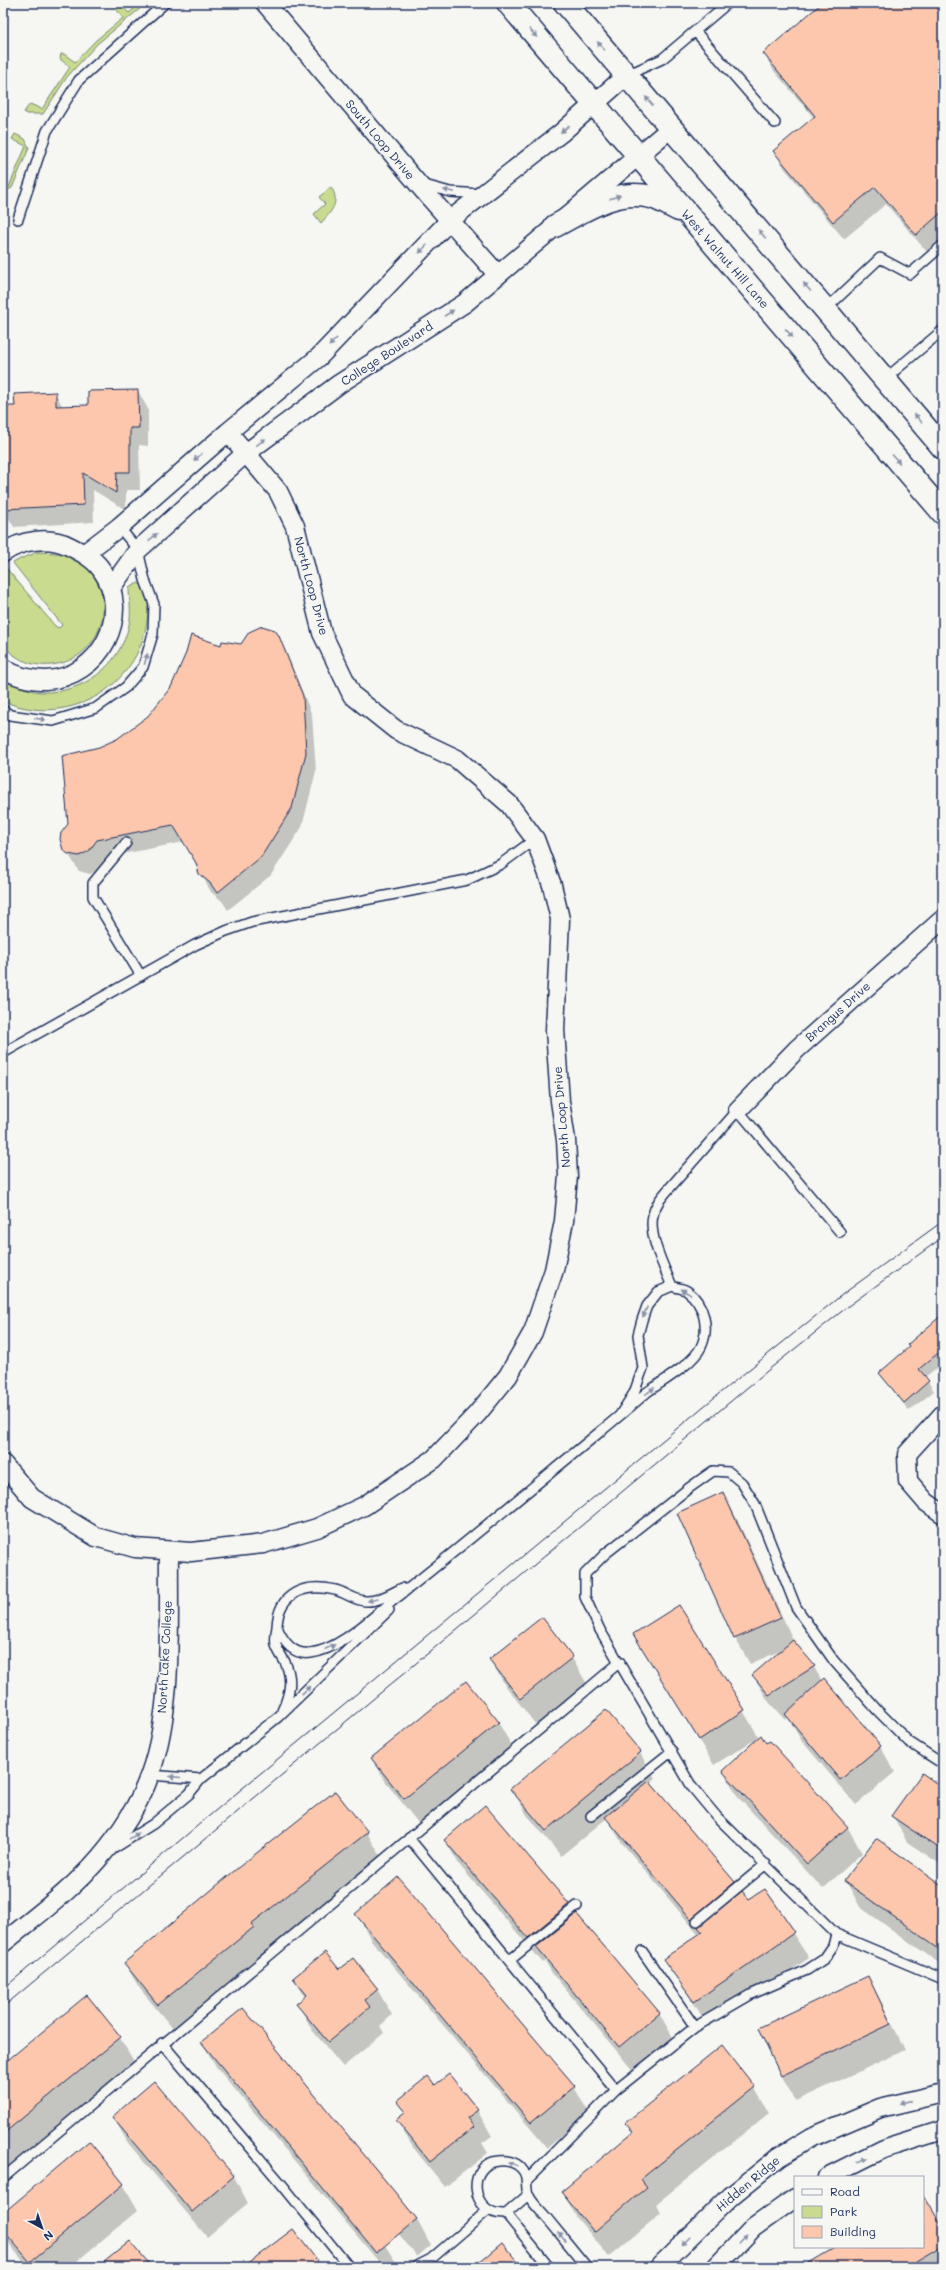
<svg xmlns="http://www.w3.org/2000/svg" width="946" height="2270" font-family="Mali,sans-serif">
<rect width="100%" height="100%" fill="#f6f6f2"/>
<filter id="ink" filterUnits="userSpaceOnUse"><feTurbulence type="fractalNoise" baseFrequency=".025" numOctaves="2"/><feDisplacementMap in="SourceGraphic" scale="8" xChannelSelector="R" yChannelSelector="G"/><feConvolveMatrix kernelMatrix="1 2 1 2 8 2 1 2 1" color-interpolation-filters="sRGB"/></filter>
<g filter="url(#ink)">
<path fill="#c8db8f" stroke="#728576" d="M 117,3 L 119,3 L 129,13 L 141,3 L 147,3 L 97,44 L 67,77 L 43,114 L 26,114 L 24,112 L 30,104 L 42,109 L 70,67 L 60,59 L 61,54 L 64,54 L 75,62 L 95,41 L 123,18 L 114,6 Z
M 15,134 L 25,139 L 29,148 L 12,188 L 3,192 L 3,185 L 9,187 L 26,146 L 12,139 Z
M 331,187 C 341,202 331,212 321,223 L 314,214 L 325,204 L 319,197 Z
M 38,552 C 52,553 65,552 77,560 C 123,589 105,660 51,665 C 32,667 15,659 3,645 L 3,572 L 7,569 L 55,626 L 59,628 L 62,625 L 13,563 L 20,559 Z
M 138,583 C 149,587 148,600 148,610 C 145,684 71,730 3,701 L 3,682 C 15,683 27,691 41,692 C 83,694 120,666 129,625 C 132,612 129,600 129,588 Z"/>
<path fill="#0003" d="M 824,3 L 943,3 L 943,238 L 927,252 L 886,204 L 844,239 L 785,169 L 774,151 L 814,118 L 774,71 L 764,54 Z
M 138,391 L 148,409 L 148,446 L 139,445 L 140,490 L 126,490 L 126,510 L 93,490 L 94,522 L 14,527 L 3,509 L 3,407 L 16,407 L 55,393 L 63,407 L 89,406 Z
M 262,627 L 274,631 L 285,649 L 312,715 L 316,771 L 302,827 L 271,875 L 228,910 L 222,901 L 211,892 L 184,842 L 107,857 L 100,869 L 90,874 L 79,871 L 62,844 L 100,748 L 117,739 L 148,717 L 221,646 L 242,645 L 250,632 Z
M 943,1315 L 943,1363 L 925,1377 L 934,1391 L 909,1411 L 880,1373 L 910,1348 Z
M 723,1493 L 737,1519 L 795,1644 L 814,1667 L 822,1681 L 824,1679 L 880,1746 L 895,1772 L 856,1805 L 801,1740 L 788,1718 L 785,1720 L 768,1701 L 753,1675 L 784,1649 L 750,1664 L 735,1638 Z
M 679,1606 L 759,1737 L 714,1765 L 634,1635 Z
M 542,1619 L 572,1658 L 587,1684 L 536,1725 L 505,1685 L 490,1660 Z
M 498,1722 L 513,1748 L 419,1824 L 387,1784 L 372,1758 Z
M 770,1742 L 848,1828 L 862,1853 L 823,1889 L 738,1797 L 723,1771 Z
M 640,1753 L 655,1778 L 649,1783 L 734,1883 L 740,1894 L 749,1901 L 764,1890 L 809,1958 L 709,2027 L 665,1959 L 699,1935 L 622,1843 L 607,1818 L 561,1856 L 527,1815 L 512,1789 Z
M 943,1789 L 943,1866 L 907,1842 L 893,1816 Z
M 335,1792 L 367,1833 L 382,1858 L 266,1950 L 268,1953 L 174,2030 L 140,1989 L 125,1964 Z
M 485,1806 L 569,1905 L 575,1916 L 659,2013 L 674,2039 L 634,2072 L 552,1973 L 545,1961 L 543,1963 L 460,1866 L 445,1840 Z
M 398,1879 L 574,2087 L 589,2113 L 547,2148 L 371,1940 L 357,1914 Z
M 846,1881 L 943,1887 L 943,1966 L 860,1907 Z
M 338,1971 L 377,1989 L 392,2015 L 380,2026 L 384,2033 L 343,2067 L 312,2030 L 298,2004 L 305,1997 L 294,1979 Z
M 867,1977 L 882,2003 L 905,2050 L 796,2101 L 781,2076 L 759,2028 Z
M 87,1997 L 120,2038 L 135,2063 L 3,2173 L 3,2066 Z
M 202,2043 L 417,2219 L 431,2245 L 417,2257 L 395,2229 L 381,2239 L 399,2267 L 383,2267 L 217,2068 Z
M 154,2082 L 234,2177 L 248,2203 L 207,2237 L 128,2143 L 113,2117 Z
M 435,2086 L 477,2110 L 492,2136 L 482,2143 L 488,2153 L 445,2187 L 412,2146 L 397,2120 L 406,2113 L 399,2101 Z
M 754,2087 L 769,2113 L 656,2204 L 661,2213 L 609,2257 L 577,2218 L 562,2192 L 633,2134 L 627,2123 Z
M 123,2184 L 138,2210 L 70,2267 L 28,2267 L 11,2246 L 3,2233 L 3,2215 Z
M 923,2197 L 943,2230 L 943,2267 L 804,2267 L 838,2247 L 923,2247 Z"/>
<path fill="#fcc7ad" stroke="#1b2f5e" d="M 822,3 L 943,3 L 943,211 L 916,235 L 875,187 L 833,222 L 773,151 L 815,116 L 763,53 Z
M 138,390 L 139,428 L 130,428 L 130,472 L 117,472 L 116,493 L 83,473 L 84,505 L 3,509 L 3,406 L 15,406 L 14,394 L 56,392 L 56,406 L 88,405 L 88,391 Z
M 262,626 L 275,630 L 279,636 L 303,696 L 306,753 L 292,808 L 261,857 L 217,893 L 210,883 L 199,874 L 196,863 L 173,825 L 97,840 L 89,851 L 79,856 L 68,854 L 63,850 L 60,839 L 61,833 L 68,824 L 62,756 L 99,747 L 117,739 L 148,716 L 171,687 L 186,653 L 191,635 L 221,645 L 222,641 L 241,644 L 249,632 Z
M 943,1314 L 943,1349 L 919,1369 L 929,1381 L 904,1403 L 879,1373 L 909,1347 L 907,1345 Z
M 723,1492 L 781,1618 L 734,1639 L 677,1513 Z
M 679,1605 L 745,1710 L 699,1740 L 633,1634 Z
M 542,1617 L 573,1657 L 520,1699 L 489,1659 Z
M 793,1640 L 815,1666 L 769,1695 L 752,1675 Z
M 824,1678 L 881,1746 L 840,1780 L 785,1714 Z
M 466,1681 L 499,1722 L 404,1799 L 371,1758 Z
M 606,1710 L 641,1752 L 546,1831 L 510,1789 Z
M 761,1735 L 766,1743 L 770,1741 L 848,1827 L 807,1864 L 722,1771 Z
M 922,1773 L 943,1788 L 943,1851 L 891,1816 Z
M 649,1781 L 735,1882 L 691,1919 L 605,1817 Z
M 335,1791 L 368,1832 L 251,1924 L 254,1927 L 158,2005 L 124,1963 L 239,1867 Z
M 485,1805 L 569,1904 L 528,1938 L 444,1840 Z
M 876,1838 L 943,1886 L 943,1952 L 844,1881 Z
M 398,1877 L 575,2086 L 531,2123 L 355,1914 Z
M 765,1889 L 795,1932 L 694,2002 L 663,1959 L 702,1932 L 698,1927 L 742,1891 L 749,1899 Z
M 577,1914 L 660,2013 L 619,2047 L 536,1947 Z
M 325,1952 L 339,1969 L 353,1958 L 378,1989 L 365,2000 L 370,2007 L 328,2042 L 296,2004 L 307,1995 L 293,1978 Z
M 868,1976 L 891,2024 L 781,2076 L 758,2028 Z
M 87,1995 L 121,2037 L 3,2134 L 3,2064 Z
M 243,2008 L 417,2219 L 376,2253 L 201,2042 Z
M 722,2045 L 755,2087 L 641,2179 L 647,2187 L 594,2232 L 561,2192 L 633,2132 L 625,2123 Z
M 449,2074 L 478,2110 L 467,2118 L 474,2127 L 430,2162 L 396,2120 L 406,2112 L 397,2101 L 428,2076 L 435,2085 Z
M 154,2081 L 234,2176 L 192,2212 L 112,2117 Z
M 89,2141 L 124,2184 L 30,2262 L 3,2230 L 3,2213 Z
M 923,2194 L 943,2228 L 943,2245 L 906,2267 L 802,2267 L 836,2247 L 923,2247 Z
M 293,2229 L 322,2267 L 243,2267 Z
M 130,2241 L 152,2267 L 98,2267 Z
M 502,2243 L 522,2267 L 473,2267 Z"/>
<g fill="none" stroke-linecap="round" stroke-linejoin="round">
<g stroke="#1b2f5e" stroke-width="12">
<path id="service" d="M 695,31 L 775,123
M 627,75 L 662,59 L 728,3
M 421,184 L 450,192 L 481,194
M 18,219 L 47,131 L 79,80 L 165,3
M 826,309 L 880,258 L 910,274 L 943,245
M 885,379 L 943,330
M 3,710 L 10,715 L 53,721 L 96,708 L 126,687 L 143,667 L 153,634 L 154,604 L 145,580 L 138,550 L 119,527
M 126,843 L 93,883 L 93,897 L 141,976
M 3,1053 L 195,945 L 226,931 L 252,922 L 467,880 L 501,864 L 535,839
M 672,1286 C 664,1267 648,1236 653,1215 C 655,1205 661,1198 667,1191 L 738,1110 L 840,1232
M 277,1627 C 283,1641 293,1656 311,1653 C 342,1649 375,1614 399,1596 C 467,1542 534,1486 601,1431 C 616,1419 631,1406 646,1393 C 661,1382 693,1364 701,1347 C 710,1328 704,1303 687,1291 C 683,1288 676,1288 672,1286 L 658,1292 L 647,1306 L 642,1320 L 638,1335 L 643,1368 L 634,1393 L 620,1415
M 282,1711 C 290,1694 293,1679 285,1662 C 282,1657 278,1651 276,1645 C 275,1640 276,1632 277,1627 C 278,1593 304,1583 335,1590 C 345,1592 355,1601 366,1601 C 378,1602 392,1593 402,1588
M 943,1764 L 909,1742 L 877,1710 L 834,1661 L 796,1607 L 755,1504 L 742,1483 L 729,1472 L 713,1471 L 689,1488 L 605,1554 L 585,1574 L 585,1597 L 600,1630 L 692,1787 L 717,1817 L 836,1934 L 943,1979
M 150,1775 L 201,1779
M 591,1816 L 672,1751
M 409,1838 L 616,2090 L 528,2179
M 113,1849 L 153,1824 L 189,1794 L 201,1779 L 278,1717 L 389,1610
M 697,1921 L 766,1864
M 642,1951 L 695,2027
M 510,1960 L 577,1906
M 162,2043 L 284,2187 L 349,2267
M 616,2090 L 695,2027 L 750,1995 L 807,1970 L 824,1959 L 833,1946 L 836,1934
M 3,2178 L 620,1662
M 528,2195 L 506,2214 C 469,2216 466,2163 499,2161 C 506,2160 516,2162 521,2168 C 530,2177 524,2187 529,2196 C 533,2204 541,2211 546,2217 C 560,2234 573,2250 587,2267
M 506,2214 L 549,2267
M 415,2267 L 431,2259 L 488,2210"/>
</g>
<g stroke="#1b2f5e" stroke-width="21">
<path id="minor" d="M 265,3 L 424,191 L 498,275
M 3,553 C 21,540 49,536 69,546 C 81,552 93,558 101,569 C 134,614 100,678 46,680 C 30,680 16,677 3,668
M 85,553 L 119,527 L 228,432 L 319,357 L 450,220 L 561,133 L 627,75
M 111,588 L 138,550 L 246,453 L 339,384 L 465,303 L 672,127
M 738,1110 L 797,1049 L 943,919
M 943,1414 L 907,1454 L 908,1481 L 926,1502 L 943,1514
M 3,1464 L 32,1498 L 96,1537 L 135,1548 L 191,1552 L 263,1544 L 317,1528 L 364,1506 L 434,1459 L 477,1414 L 508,1376 L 533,1332 L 554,1270 L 564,1221 L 568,1176 L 566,1140 L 560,1101 L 555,1030 L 560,919 L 552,885 L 535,839 L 509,804 L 457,759 L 396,730 L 352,695 L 322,633 L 295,526 L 278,491 L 228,432
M 3,1943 C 36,1916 72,1890 100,1857 C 120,1834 140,1803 150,1774 C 174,1706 168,1623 169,1551
M 827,2177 L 883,2149 L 943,2130
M 659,2267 L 731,2196 L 779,2157 L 812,2137 L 880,2108 L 943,2093
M 716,2267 L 753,2228 L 795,2198"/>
</g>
<g stroke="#1b2f5e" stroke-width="25">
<path id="secondary" d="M 508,3 L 943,513
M 565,3 L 943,448
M 555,226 C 584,211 616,188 651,197 C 660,199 670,206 679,210"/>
</g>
<use href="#service" stroke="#f6f6f2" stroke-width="9"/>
<use href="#minor" stroke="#f6f6f2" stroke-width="18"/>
<use href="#secondary" stroke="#f6f6f2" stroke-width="22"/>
<path stroke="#1b2f5e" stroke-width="1" d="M 3,1989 L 221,1806 L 721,1392 L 843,1294 L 943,1221
M 3,2007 L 772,1367 L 851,1304 L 943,1237"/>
</g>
<defs><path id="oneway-solid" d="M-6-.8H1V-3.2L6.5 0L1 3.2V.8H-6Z"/></defs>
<g fill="#8892a8">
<use href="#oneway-solid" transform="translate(533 33) rotate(49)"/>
<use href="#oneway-solid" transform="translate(601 46) rotate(-131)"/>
<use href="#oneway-solid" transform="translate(649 101) rotate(-131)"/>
<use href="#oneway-solid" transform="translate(565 129) rotate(139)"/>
<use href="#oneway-solid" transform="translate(449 191) rotate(-169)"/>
<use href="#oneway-solid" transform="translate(615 197) rotate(-20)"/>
<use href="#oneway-solid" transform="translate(762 234) rotate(-130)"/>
<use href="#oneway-solid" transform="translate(423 249) rotate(134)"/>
<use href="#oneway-solid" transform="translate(807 287) rotate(-130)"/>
<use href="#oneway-solid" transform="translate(449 313) rotate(-33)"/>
<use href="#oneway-solid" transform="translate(789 333) rotate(49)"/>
<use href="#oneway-solid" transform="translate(333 342) rotate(134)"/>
<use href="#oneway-solid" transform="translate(918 418) rotate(-130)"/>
<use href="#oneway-solid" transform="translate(261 442) rotate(-36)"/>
<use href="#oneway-solid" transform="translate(198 457) rotate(139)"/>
<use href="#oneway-solid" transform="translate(896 459) rotate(49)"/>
<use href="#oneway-solid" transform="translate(153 537) rotate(-42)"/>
<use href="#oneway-solid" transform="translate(146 659) rotate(-74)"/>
<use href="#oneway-solid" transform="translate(40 719) rotate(8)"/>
<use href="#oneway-solid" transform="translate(686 1292) rotate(-148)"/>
<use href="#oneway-solid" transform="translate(645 1312) rotate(113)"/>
<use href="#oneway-solid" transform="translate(650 1391) rotate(-36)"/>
<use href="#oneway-solid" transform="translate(373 1600) rotate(168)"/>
<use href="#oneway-solid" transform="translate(330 1647) rotate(-24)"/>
<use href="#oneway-solid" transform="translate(306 1690) rotate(-43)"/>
<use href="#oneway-solid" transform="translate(175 1777) rotate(-175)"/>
<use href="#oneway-solid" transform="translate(134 1836) rotate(-32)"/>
<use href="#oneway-solid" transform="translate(905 2102) rotate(167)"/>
<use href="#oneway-solid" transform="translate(862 2160) rotate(-26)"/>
<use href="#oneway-solid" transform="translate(513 2164) rotate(-157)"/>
<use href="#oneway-solid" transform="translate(562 2237) rotate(-129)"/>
<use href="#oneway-solid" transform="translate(743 2239) rotate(-46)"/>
<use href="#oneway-solid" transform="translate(685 2241) rotate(135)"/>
</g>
</g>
<g text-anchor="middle" stroke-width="3" stroke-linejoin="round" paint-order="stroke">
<g font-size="12" fill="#1b2f5e" stroke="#f6f6f2">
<text transform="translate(380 140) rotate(50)" y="4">South Loop Drive</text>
<text transform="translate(725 259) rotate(49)" y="4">West Walnut Hill Lane</text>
<text transform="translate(387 354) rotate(-33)" y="4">College Boulevard</text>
<text transform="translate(311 586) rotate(75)" y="4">North Loop Drive</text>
<text transform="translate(838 1012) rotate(-42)" y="4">Brangus Drive</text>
<text transform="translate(562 1117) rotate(-95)" y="4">North Loop Drive</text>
<text transform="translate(165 1657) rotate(-87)" y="4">North Lake College</text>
<text transform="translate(748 2184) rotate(-40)" y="4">Hidden Ridge</text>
</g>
</g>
<rect width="946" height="2270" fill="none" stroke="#f6f6f2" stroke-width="16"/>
<rect x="8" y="8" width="930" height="2254" fill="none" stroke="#1b2f5e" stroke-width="1.5" filter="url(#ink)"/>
<rect x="794" y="2176" width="130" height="72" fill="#f6f6f2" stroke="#9ea6b7"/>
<rect x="802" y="2189" width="20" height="6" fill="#f6f6f2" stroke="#9ea6b7"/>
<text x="830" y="2196" font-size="12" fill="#1b2f5e">Road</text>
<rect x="802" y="2206" width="20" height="12" fill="#c8db8f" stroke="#9ea6b7"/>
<text x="830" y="2216" font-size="12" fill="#1b2f5e">Park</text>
<rect x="802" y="2226" width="20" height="12" fill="#fcc7ad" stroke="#9ea6b7"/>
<text x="830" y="2236" font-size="12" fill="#1b2f5e">Building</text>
<g transform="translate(42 2228) rotate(140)" stroke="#f6f6f2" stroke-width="3" paint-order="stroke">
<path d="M0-3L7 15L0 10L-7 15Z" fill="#1b2f5e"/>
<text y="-6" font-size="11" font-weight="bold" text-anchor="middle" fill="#1b2f5e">N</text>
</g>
</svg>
